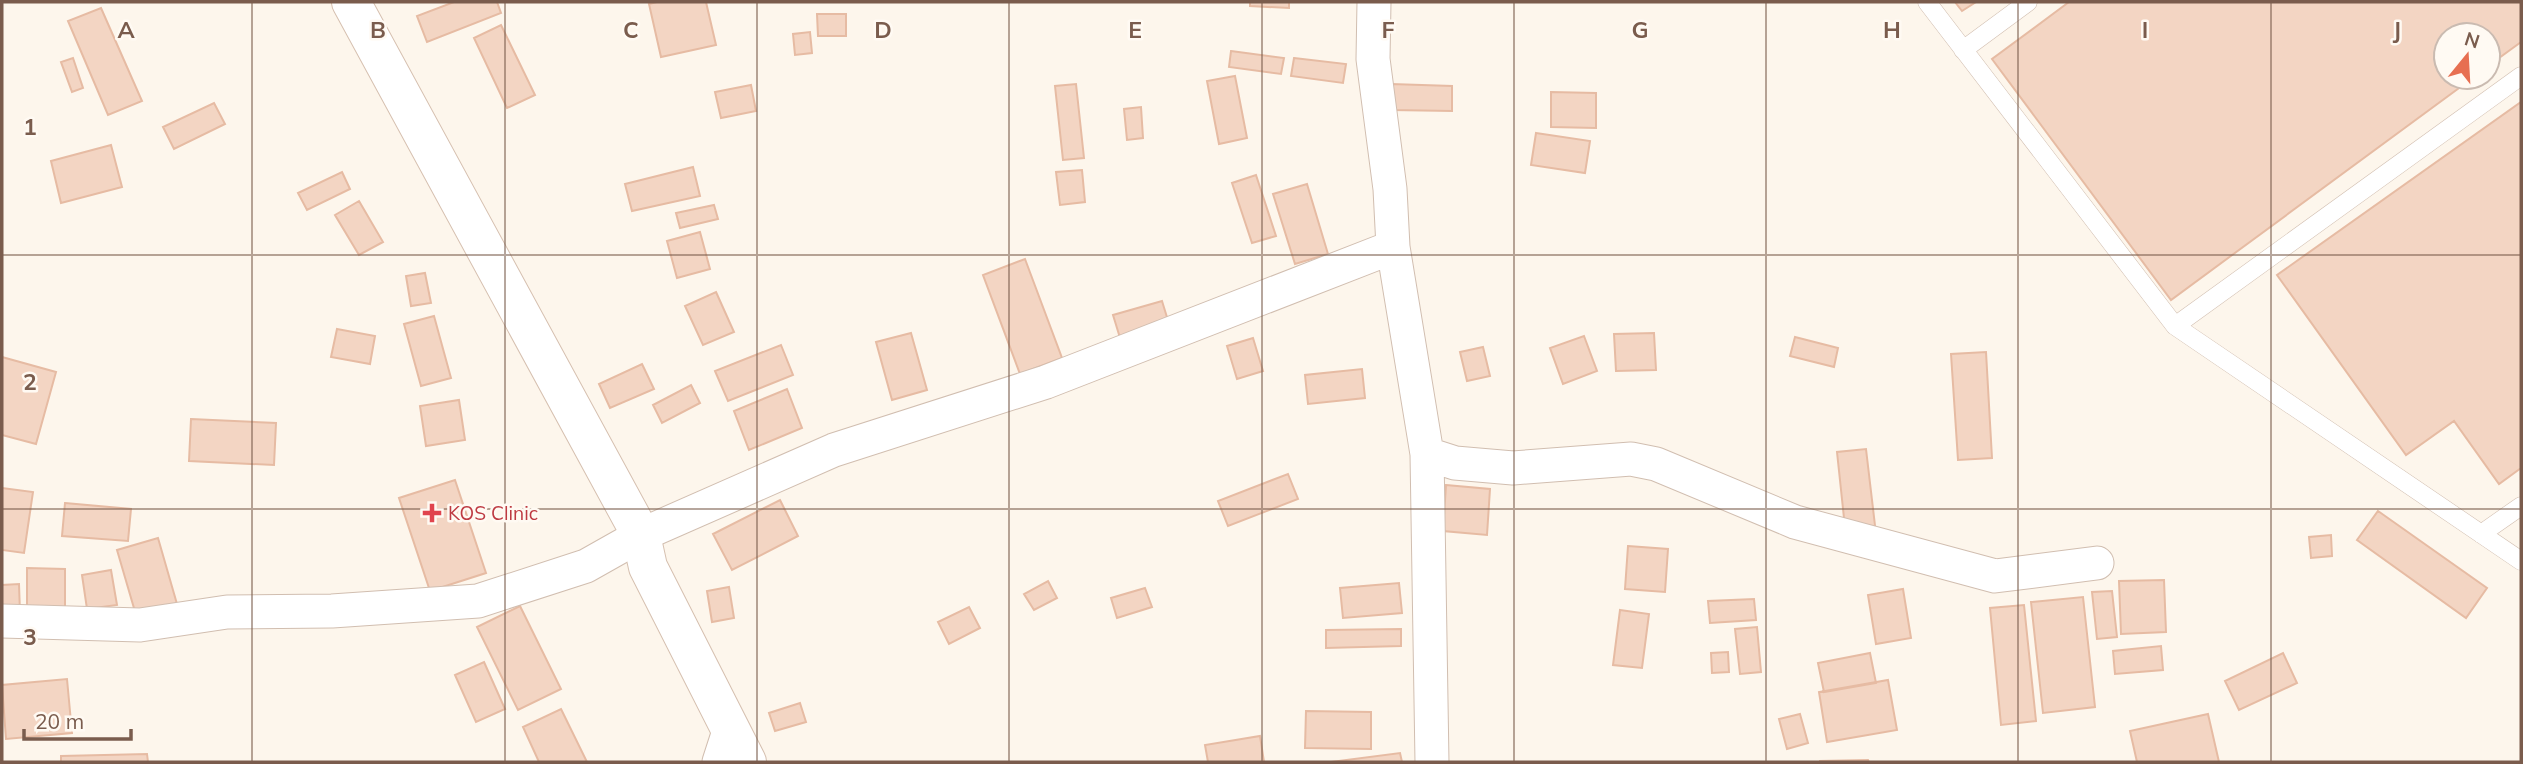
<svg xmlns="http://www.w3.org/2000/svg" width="2523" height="764" font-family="Mulish,sans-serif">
<rect width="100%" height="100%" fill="#fdf6ec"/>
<path fill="#f3d5c3" stroke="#e6bba3" stroke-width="2" d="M 454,2 L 497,2 L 501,13 L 427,42 L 417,16 Z
M 657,2 L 706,2 L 716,45 L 661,57 L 649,4 Z
M 1250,2 L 1289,2 L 1289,8 L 1250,6 Z
M 1955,2 L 1976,2 L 1962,11 Z
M 2069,2 L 2521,2 L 2521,42 L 2488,66 L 2488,35 L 2446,35 L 2446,77 L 2474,77 L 2171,300 L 1992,59 Z
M 101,8 L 142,101 L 108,115 L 68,21 Z
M 817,14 L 846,14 L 846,36 L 818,36 Z
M 501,25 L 535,95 L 507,108 L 474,38 Z
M 810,32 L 812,53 L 795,55 L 793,34 Z
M 1231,51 L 1284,58 L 1281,74 L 1229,67 Z
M 73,58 L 83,88 L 72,92 L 61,62 Z
M 1294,58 L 1346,64 L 1343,83 L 1291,76 Z
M 1235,76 L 1247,138 L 1219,144 L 1207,81 Z
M 1076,84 L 1084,158 L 1063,160 L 1055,86 Z
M 1391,84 L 1452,86 L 1452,111 L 1391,110 Z
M 751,85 L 756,111 L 721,118 L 715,92 Z
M 1551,92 L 1596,93 L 1596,128 L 1551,127 Z
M 2521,102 L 2521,468 L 2499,484 L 2454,421 L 2406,455 L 2277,275 Z
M 214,103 L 225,124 L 174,149 L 163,127 Z
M 1141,107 L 1143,138 L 1127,140 L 1124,109 Z
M 1536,133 L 1590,141 L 1585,173 L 1531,165 Z
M 111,145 L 122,187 L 61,203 L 51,161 Z
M 693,167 L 700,196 L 632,211 L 625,184 Z
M 1082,170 L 1085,202 L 1060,205 L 1056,172 Z
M 342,172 L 350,189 L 307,210 L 298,193 Z
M 1256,175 L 1276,236 L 1252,243 L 1232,183 Z
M 1307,184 L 1328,254 L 1295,264 L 1273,194 Z
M 359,201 L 383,242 L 359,255 L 335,215 Z
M 714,205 L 718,219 L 680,228 L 676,213 Z
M 700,232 L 710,269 L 677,278 L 667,241 Z
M 1025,259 L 1062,358 L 1020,374 L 983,275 Z
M 425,273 L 431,303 L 411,306 L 406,276 Z
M 716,292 L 734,332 L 703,345 L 685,306 Z
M 1162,301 L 1170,327 L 1121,341 L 1113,315 Z
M 434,316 L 451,378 L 421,386 L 404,324 Z
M 337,329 L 375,336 L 370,364 L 331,357 Z
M 911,333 L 927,390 L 892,400 L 876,342 Z
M 1654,333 L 1656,370 L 1616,371 L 1614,334 Z
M 1584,336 L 1597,371 L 1563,384 L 1550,348 Z
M 1795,337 L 1838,348 L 1834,367 L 1790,356 Z
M 1253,338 L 1263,371 L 1237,379 L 1227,346 Z
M 781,345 L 793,375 L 728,401 L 715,371 Z
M 1483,347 L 1490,376 L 1467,381 L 1460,352 Z
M 1986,352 L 1992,458 L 1958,460 L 1951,354 Z
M 2,357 L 56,372 L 36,444 L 2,435 Z
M 642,364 L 654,389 L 610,408 L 599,384 Z
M 1362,369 L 1365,398 L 1308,404 L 1305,375 Z
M 691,385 L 700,403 L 662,423 L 653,405 Z
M 787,389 L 802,428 L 749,450 L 734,411 Z
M 459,400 L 465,440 L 426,446 L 420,406 Z
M 191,419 L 276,423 L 274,465 L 189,461 Z
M 1866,449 L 1876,534 L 1846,537 L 1837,452 Z
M 1288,474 L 1298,499 L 1228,526 L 1218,501 Z
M 455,480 L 486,573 L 430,591 L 399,498 Z
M 1446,485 L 1490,489 L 1487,535 L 1443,531 Z
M 2,488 L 33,492 L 24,553 L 2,550 Z
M 780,500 L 798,536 L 732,570 L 713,534 Z
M 65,503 L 131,509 L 128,541 L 62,536 Z
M 2378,511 L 2487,588 L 2466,618 L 2357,540 Z
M 2331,535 L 2332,556 L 2311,558 L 2309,537 Z
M 158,538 L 177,604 L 136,615 L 117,550 Z
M 1628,546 L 1668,549 L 1665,592 L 1625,589 Z
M 27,568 L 65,569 L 65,608 L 27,607 Z
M 111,570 L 117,605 L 87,609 L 82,575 Z
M 2164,580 L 2166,632 L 2121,634 L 2119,581 Z
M 1048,581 L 1057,598 L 1034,610 L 1024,594 Z
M 1399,583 L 1402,613 L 1343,618 L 1340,588 Z
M 19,584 L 20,613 L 2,613 L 2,585 Z
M 729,587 L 734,618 L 712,622 L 707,591 Z
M 1145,588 L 1152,607 L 1117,618 L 1111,598 Z
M 1903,589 L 1911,638 L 1876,644 L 1868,595 Z
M 2112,591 L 2117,637 L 2097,639 L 2092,592 Z
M 2083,597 L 2095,707 L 2043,713 L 2031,602 Z
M 1754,599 L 1756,620 L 1710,623 L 1708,601 Z
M 2024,605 L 2036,721 L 2001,725 L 1990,608 Z
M 520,606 L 561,689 L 518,710 L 477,627 Z
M 969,607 L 980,628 L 949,644 L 938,622 Z
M 1620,610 L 1649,614 L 1642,668 L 1613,665 Z
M 1757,627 L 1761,672 L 1740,674 L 1735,629 Z
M 1401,629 L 1401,646 L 1326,648 L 1326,630 Z
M 2161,646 L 2163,670 L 2115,674 L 2113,651 Z
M 1728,652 L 1729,672 L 1712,673 L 1711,653 Z
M 1870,653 L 1876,683 L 1824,692 L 1818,663 Z
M 2283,653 L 2297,683 L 2239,710 L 2225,681 Z
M 484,662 L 505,709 L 476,722 L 455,675 Z
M 67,679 L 72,733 L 6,739 L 2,685 Z
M 1888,680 L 1897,730 L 1827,742 L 1819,692 Z
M 800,703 L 806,722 L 775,731 L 769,713 Z
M 561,709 L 587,762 L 539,762 L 523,727 Z
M 1306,711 L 1371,712 L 1371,749 L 1305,748 Z
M 1800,714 L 1808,743 L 1787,749 L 1779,719 Z
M 2208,714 L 2219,762 L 2137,762 L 2130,731 Z
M 1260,736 L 1264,762 L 1208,762 L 1205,745 Z
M 1400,753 L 1402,762 L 1331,762 Z
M 147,754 L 148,762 L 61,762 L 61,756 Z
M 1868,760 L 1869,762 L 1820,762 L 1820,761 Z"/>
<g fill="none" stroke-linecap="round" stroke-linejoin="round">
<g stroke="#d1beb0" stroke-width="19">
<path id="lane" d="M 1927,2 L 2175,326 L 2521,561
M 1963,50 L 2028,2
M 2175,326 L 2521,76
M 2481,534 L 2521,506"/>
</g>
<g stroke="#d1beb0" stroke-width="35">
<path id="street" d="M 1393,247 L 1427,454 L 1432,762
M 1427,454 L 1455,463 L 1513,468 L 1631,459 L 1656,464 L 1795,522 L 1995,576 L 2097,563
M 2,621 L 140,625 L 227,612 L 332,611 L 478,601 L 586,566 L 641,535 L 834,450 L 1046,382 L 1393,247 L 1390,189 L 1373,59 L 1374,2
M 719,762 L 730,728"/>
</g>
<g stroke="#d6c0b0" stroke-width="40">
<path id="secondary" d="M 351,2 L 641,535 L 648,567 L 747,762"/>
</g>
<use href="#lane" stroke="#fff" stroke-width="18"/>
<use href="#street" stroke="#fff" stroke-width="33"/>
<use href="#secondary" stroke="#fff" stroke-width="38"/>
</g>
<path fill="none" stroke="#7a5c4d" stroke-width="2" stroke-opacity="0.55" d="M 252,2 L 252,762M 505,2 L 505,762M 757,2 L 757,762M 1009,2 L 1009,762M 1262,2 L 1262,762M 1514,2 L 1514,762M 1766,2 L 1766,762M 2018,2 L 2018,762M 2271,2 L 2271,762M 2,255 L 2521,255M 2,509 L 2521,509"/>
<path fill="#e0444e" stroke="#fffaf3" stroke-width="2.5" d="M428.5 502.5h7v7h7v7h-7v7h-7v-7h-7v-7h7z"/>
<g text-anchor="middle" stroke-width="5" stroke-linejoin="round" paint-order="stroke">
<g font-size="19" fill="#be3a42" stroke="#fffaf3" text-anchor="start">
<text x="448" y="520">KOS Clinic</text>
</g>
</g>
<g font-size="23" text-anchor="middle" font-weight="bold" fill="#7a5c4d" stroke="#fffaf3" stroke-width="5" stroke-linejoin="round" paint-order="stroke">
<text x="126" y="38">A</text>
<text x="378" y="38">B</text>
<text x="631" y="38">C</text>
<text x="883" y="38">D</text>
<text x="1135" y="38">E</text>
<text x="1388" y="38">F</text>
<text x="1640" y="38">G</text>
<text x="1892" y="38">H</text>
<text x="2145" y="38">I</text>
<text x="2397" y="38">J</text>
<text x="30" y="135">1</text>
<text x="30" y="390">2</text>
<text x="30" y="645">3</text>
</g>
<rect width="2523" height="764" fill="none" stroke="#7a5c4d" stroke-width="7"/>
<g transform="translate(2467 56) rotate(18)"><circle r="33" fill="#fffaf3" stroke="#cabbb1" stroke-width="2"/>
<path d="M0-5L12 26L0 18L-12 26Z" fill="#e76f51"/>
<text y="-10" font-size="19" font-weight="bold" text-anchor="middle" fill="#7a5c4d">N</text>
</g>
<path d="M24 729v10h107v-10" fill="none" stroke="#7a5c4d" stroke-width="3.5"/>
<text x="35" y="729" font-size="21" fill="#7a5c4d" stroke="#fffaf3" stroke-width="5" paint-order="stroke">20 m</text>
</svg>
